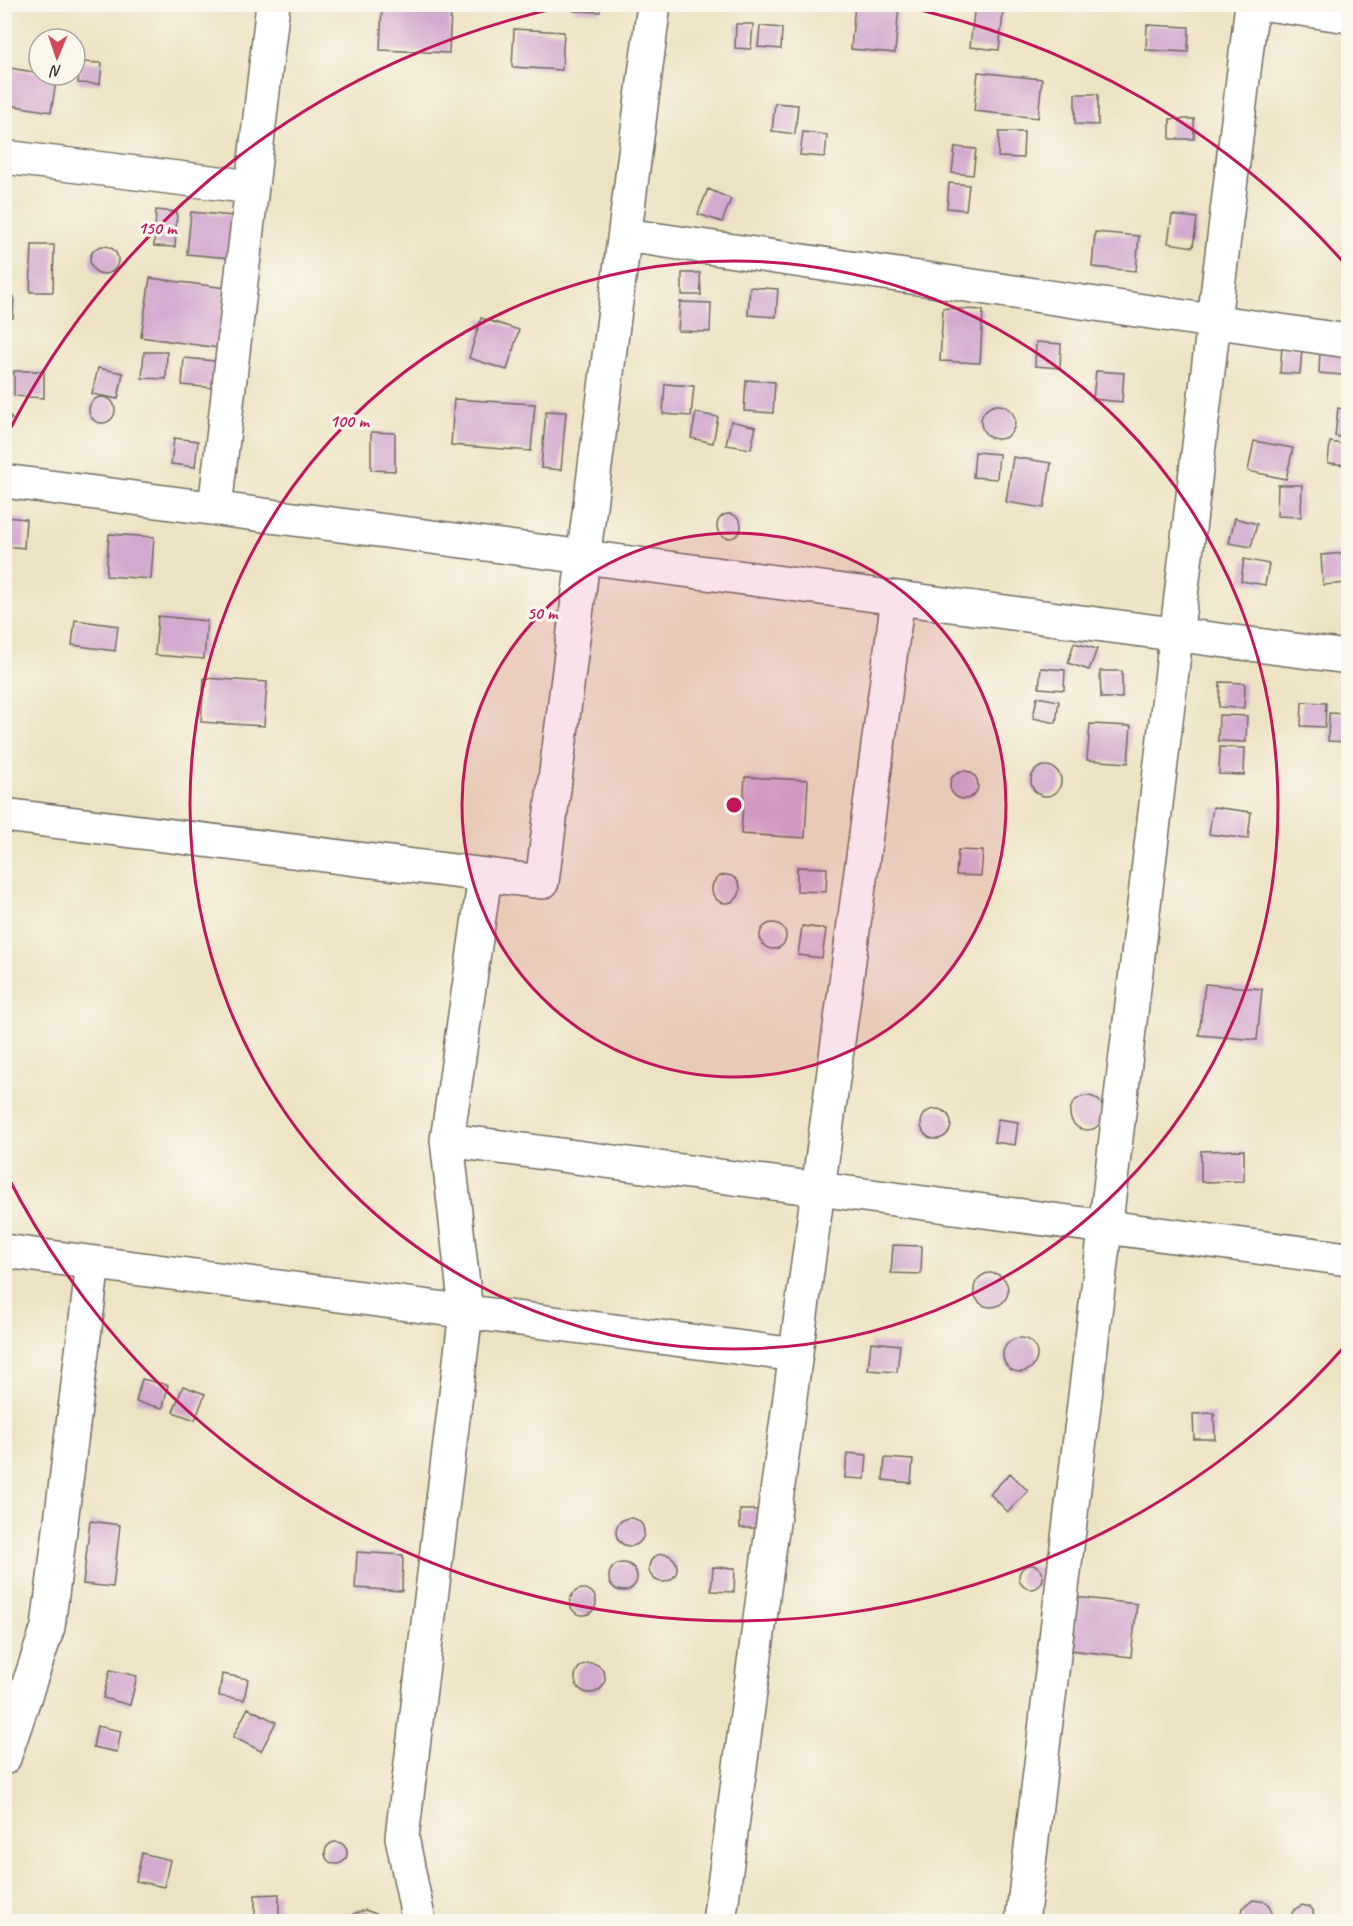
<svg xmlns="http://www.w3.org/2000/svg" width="1353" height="1926" font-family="Caveat,sans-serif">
<rect width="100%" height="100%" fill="#fbf7ec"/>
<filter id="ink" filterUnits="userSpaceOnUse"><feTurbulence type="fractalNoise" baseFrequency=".0167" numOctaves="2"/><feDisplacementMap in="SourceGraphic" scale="12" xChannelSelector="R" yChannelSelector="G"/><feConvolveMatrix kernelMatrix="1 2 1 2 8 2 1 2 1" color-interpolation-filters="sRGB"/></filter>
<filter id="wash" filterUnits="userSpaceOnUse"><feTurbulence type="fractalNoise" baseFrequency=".008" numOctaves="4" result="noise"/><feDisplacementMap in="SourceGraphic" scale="24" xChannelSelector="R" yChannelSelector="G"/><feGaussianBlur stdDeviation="1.35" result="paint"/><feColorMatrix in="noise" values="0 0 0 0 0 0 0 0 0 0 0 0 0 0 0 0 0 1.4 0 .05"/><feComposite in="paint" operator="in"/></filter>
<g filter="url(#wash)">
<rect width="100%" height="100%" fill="#ede3c4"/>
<g id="blocks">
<path fill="#d3aacf" d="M 575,4 L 600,4 L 600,12 L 574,11 Z
M 855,4 L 899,4 L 895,53 L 851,49 Z
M 975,4 L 1004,4 L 999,50 L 970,47 Z
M 382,7 L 451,10 L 449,53 L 380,50 Z
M 736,24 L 753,24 L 751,49 L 735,48 Z
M 1147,25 L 1189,27 L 1188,52 L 1146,50 Z
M 760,26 L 782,28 L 781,49 L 758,47 Z
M 514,29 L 564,32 L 562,70 L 512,67 Z
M 79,62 L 102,63 L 100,84 L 78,83 Z
M 4,67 L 39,73 L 39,75 L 57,76 L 51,112 L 4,104 Z
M 978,72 L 1042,79 L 1038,118 L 974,111 Z
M 1075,94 L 1098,94 L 1098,125 L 1075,124 Z
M 775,103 L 798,105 L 795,134 L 772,131 Z
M 1170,119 L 1194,119 L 1194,139 L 1170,139 Z
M 803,132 L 827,135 L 825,157 L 800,155 Z
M 999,132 L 1024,132 L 1023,158 L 998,157 Z
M 955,147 L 976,149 L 973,175 L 952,173 Z
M 949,183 L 969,185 L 966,210 L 947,208 Z
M 708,189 L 731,199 L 722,222 L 698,214 Z
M 156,210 L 177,212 L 175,247 L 154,246 Z
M 191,212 L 233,216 L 229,258 L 187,254 Z
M 1172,215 L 1197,218 L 1193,247 L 1168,243 Z
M 1095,232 L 1139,236 L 1136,271 L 1092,267 Z
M 32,245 L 54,245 L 53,292 L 30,292 Z
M90 260a14 14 0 1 1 28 0a14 14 0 1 1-28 0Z
M 682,273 L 700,273 L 701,295 L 682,295 Z
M 150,278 L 226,288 L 218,348 L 141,337 Z
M 750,287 L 778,289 L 776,317 L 748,315 Z
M 4,297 L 14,297 L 13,318 L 4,317 Z
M 680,302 L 711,303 L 710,332 L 678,331 Z
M 943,308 L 983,310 L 980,363 L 940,361 Z
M 481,318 L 519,330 L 507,370 L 469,358 Z
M 1036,342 L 1061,344 L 1060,368 L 1035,366 Z
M 1282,347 L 1302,349 L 1300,374 L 1280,373 Z
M 1320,351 L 1344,353 L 1342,375 L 1319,373 Z
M 144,352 L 167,352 L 166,379 L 142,378 Z
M 184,358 L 215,361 L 213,388 L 182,385 Z
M 98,368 L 123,373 L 118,399 L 92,394 Z
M 1348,368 L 1348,387 L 1345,377 Z
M 14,371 L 44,371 L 44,398 L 14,396 Z
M 1096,371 L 1124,373 L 1122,402 L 1093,399 Z
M 746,380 L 775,382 L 773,413 L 744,411 Z
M 665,384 L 694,386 L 691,416 L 663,414 Z
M89 410a13 13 0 1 1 26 0a13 13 0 1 1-26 0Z
M 454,399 L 535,404 L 531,451 L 451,445 Z
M981 422a17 17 0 1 1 34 0a17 17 0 1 1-34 0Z
M 4,408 L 12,419 L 4,424 Z
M 1338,408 L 1348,410 L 1348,438 L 1335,436 Z
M 546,411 L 566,412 L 561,470 L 541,468 Z
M 696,413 L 718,417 L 713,443 L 691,438 Z
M 731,421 L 756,427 L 751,449 L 726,445 Z
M 371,432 L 395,433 L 395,471 L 371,470 Z
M 174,438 L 198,441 L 195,467 L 171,464 Z
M 1254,441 L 1293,448 L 1286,479 L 1248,471 Z
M 1330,442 L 1348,445 L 1348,465 L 1328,463 Z
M 975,452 L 999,454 L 997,479 L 973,477 Z
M 1013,457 L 1051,463 L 1044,508 L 1006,502 Z
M 1278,485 L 1302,485 L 1301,517 L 1277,516 Z
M717 526a12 12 0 1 1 24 0a12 12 0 1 1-24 0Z
M 4,517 L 26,519 L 24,548 L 4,546 Z
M 1235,518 L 1257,524 L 1251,547 L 1229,543 Z
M 109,534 L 154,537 L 151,579 L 106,576 Z
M 1346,553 L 1348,583 L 1323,585 L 1321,555 Z
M 1244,559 L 1269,564 L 1265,585 L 1241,581 Z
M 158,616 L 207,621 L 204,659 L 155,655 Z
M 75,620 L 118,626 L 115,651 L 72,645 Z
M 1074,643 L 1097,649 L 1089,670 L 1068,663 Z
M 1041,668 L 1065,670 L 1064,690 L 1039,688 Z
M 1100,671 L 1122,671 L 1122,698 L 1101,698 Z
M 204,678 L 267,682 L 264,726 L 201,722 Z
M 1220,682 L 1245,683 L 1244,708 L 1219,707 Z
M 1037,697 L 1059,701 L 1056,723 L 1033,718 Z
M 1302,702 L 1326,703 L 1325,727 L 1301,726 Z
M 1329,713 L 1348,714 L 1348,742 L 1328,741 Z
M 1219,715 L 1247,716 L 1246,742 L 1218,741 Z
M 1090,724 L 1131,726 L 1128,763 L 1087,760 Z
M 1220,747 L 1245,748 L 1244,775 L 1219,774 Z
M1031 781a15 15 0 1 1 30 0a15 15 0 1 1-30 0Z
M950 785a14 14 0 1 1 28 0a14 14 0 1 1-28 0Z
M 745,777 L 808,780 L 805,838 L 741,834 Z
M 1213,807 L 1251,812 L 1248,839 L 1209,834 Z
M 958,850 L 983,851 L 981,876 L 956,875 Z
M 797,867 L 827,868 L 826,892 L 797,891 Z
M712 889a14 14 0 1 1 28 0a14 14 0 1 1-28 0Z
M760 936a13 13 0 1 1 26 0a13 13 0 1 1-26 0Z
M 802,926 L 826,929 L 822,958 L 798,955 Z
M 1205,984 L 1262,989 L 1257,1040 L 1199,1035 Z
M1070 1113a17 17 0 1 1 34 0a17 17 0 1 1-34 0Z
M921 1124a15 15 0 1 1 30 0a15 15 0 1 1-30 0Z
M 998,1119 L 1018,1122 L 1015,1145 L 994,1142 Z
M 1244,1150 L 1244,1181 L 1201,1182 L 1201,1151 Z
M 893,1245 L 922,1246 L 921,1274 L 891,1273 Z
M974 1290a17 17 0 1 1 34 0a17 17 0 1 1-34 0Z
M1003 1355a17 17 0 1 1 34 0a17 17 0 1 1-34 0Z
M 871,1342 L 900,1345 L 897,1372 L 868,1370 Z
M 142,1379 L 168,1385 L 163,1408 L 136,1402 Z
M 183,1386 L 205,1394 L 195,1420 L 173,1412 Z
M 1214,1413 L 1215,1439 L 1194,1439 L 1193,1414 Z
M 847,1453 L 867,1455 L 865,1479 L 845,1478 Z
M 885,1458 L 913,1460 L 911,1483 L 883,1480 Z
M 1010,1473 L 1028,1491 L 1008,1512 L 990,1494 Z
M 740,1510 L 761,1510 L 762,1528 L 740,1528 Z
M616 1532a14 14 0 1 1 28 0a14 14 0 1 1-28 0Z
M 90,1521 L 120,1525 L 113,1587 L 83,1584 Z
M 357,1552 L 403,1555 L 402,1591 L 355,1588 Z
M649 1568a14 14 0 1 1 28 0a14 14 0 1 1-28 0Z
M609 1577a14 14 0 1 1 28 0a14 14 0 1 1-28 0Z
M1019 1577a12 12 0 1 1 24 0a12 12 0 1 1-24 0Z
M 713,1567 L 735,1568 L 734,1592 L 711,1591 Z
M570 1602a13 13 0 1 1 26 0a13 13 0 1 1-26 0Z
M 1075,1597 L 1137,1604 L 1131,1657 L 1069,1650 Z
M575 1678a15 15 0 1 1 30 0a15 15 0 1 1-30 0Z
M 110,1670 L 137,1676 L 130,1705 L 103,1698 Z
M 222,1674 L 248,1679 L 244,1700 L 219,1696 Z
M 248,1708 L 276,1722 L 261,1751 L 233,1737 Z
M 97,1726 L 121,1731 L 117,1752 L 93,1747 Z
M325 1853a11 11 0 1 1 22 0a11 11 0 1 1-22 0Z
M 142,1853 L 170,1860 L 164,1887 L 136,1881 Z
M 279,1894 L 279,1922 L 255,1922 L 255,1895 Z
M 1253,1900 L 1266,1902 L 1270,1907 L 1272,1913 L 1270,1922 L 1244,1922 L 1242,1913 L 1243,1908 Z
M 1302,1905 L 1310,1907 L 1313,1910 L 1314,1922 L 1293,1922 L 1292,1913 L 1295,1909 Z
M 365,1910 L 376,1914 L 382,1922 L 348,1922 L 353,1914 Z"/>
</g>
</g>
<g filter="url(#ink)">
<use href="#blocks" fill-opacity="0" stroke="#6f6b61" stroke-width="1.5"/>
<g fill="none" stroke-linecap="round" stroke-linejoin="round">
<g stroke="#6f6b61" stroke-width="36">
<path id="minor" d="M 1267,4 L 1348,16
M 4,157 L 252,187
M 625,235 L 1348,341
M 4,481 L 1348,657
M 215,508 L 273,4
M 4,815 L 542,882 L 654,4
M 447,1140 L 1348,1259
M 4,1251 L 796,1355
M 4,1758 L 48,1627 L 93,1263
M 419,1922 L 402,1837 L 466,1312 L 447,1140 L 485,876
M 719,1922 L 898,598
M 1022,1922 L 1252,4"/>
</g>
<use href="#minor" stroke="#fff" stroke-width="33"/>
</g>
</g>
<circle cx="734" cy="805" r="272" fill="#c2185b" fill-opacity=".12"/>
<g fill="none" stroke="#c2185b" stroke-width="3">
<circle cx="734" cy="805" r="272"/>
<circle cx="734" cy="805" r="544"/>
<path d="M1345 1346A816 816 0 0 1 7 1175M7 435A816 816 0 0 1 571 5M897 5A816 816 0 0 1 1345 264"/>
</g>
<circle cx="734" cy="805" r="9" fill="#c2185b" stroke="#fbf7ec" stroke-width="3"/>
<g font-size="18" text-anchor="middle" font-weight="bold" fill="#c2185b" stroke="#fbf7ec" stroke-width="6" stroke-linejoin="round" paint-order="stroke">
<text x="157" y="234">150 m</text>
<text x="349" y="427">100 m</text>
<text x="542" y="619">50 m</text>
</g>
<rect width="1353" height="1926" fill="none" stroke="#fbf7ec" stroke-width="24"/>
<g transform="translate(57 57) rotate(182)"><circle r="28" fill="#fbf7ec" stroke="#a8a59f" stroke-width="1.5"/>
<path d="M0-4.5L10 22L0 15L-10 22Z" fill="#d1495b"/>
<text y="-9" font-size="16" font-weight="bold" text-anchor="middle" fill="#2b2b2b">N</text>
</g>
</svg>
